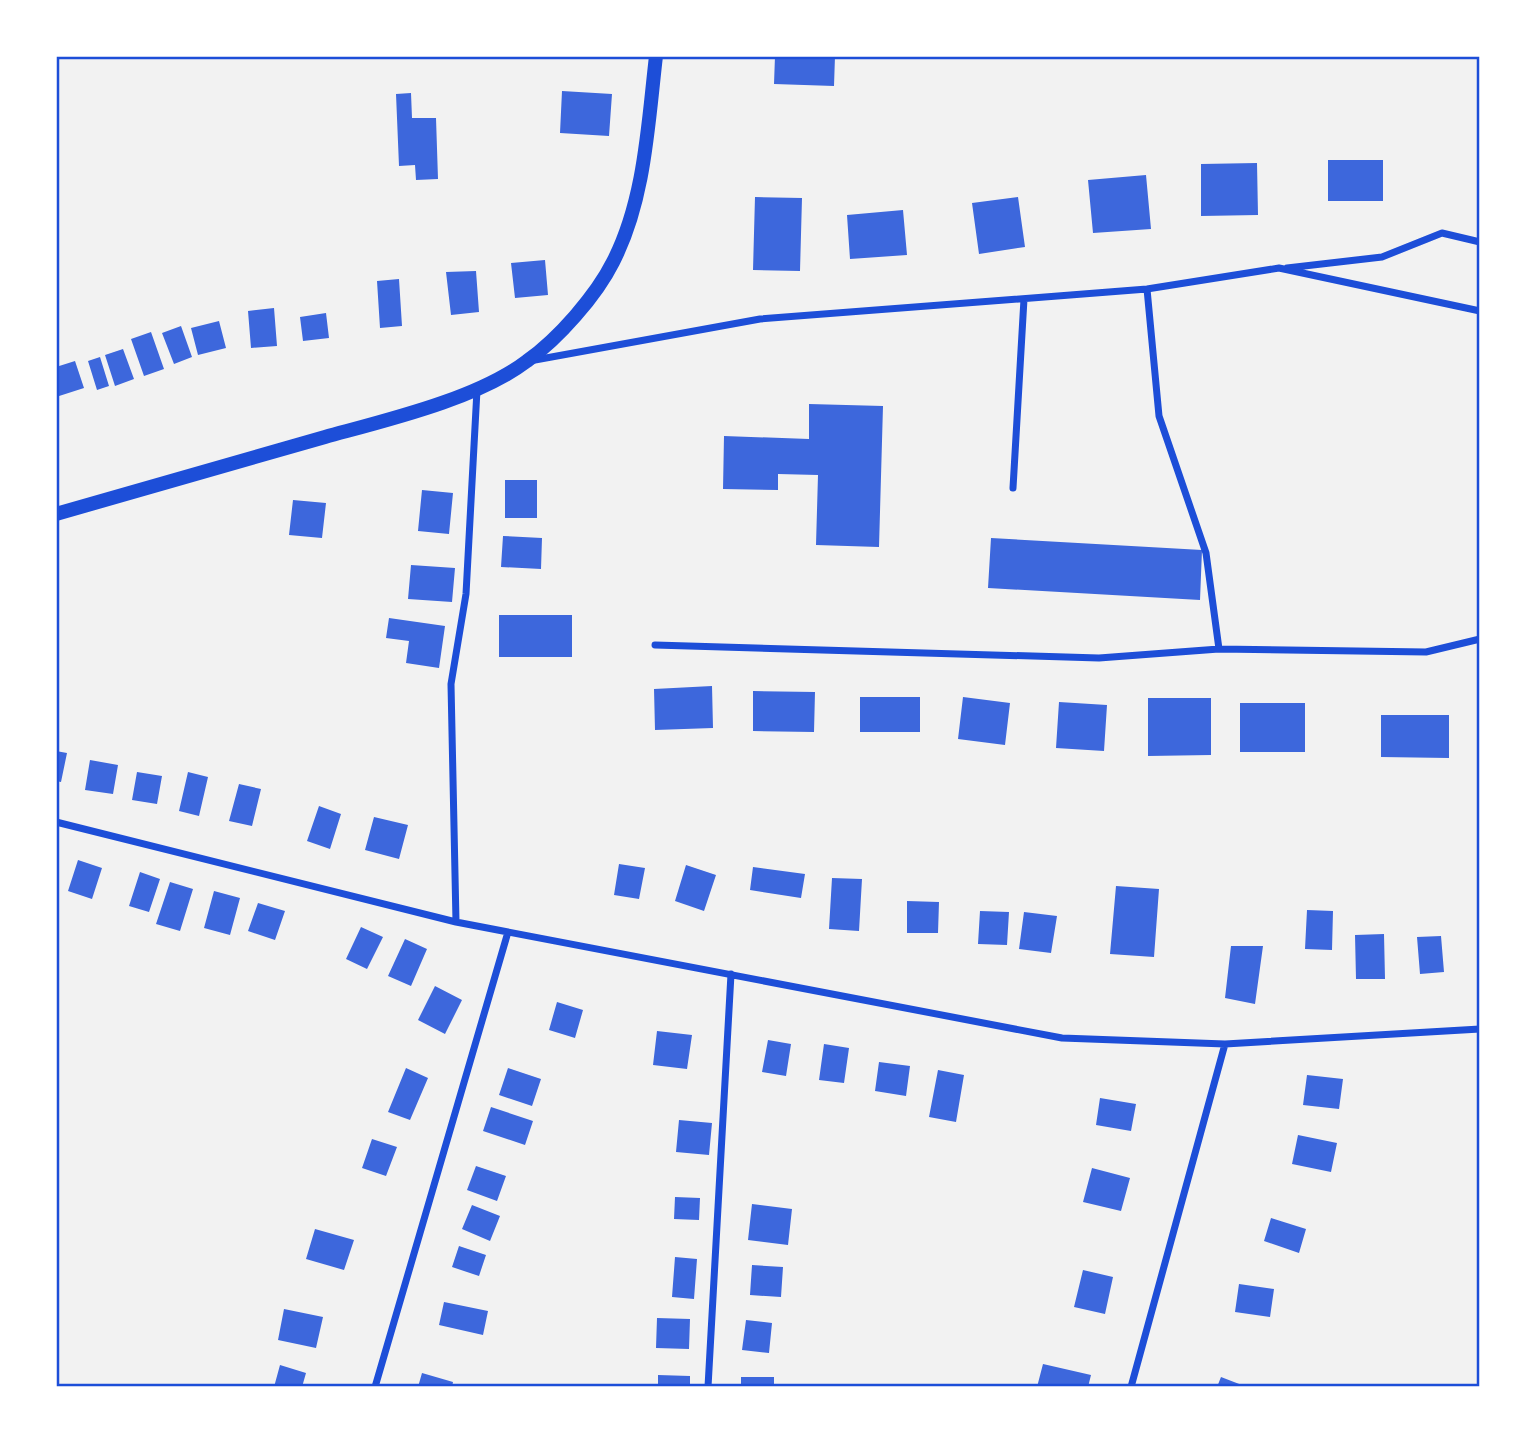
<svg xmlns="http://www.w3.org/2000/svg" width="1536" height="1443" font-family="'PT Sans',sans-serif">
<rect width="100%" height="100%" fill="#f2f2f2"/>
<path fill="#3d67dc" d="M 775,56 L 835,56 L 834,86 L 774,84 Z
M 562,91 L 612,94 L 609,136 L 560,133 Z
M 411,93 L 412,118 L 436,118 L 438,179 L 416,180 L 415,165 L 399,166 L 396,94 Z
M 1328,160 L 1383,160 L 1383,201 L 1328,201 Z
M 1257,163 L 1258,215 L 1201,216 L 1201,164 Z
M 1146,175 L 1151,229 L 1093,233 L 1088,180 Z
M 755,197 L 802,198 L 800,271 L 753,270 Z
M 1018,197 L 1025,247 L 979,254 L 972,203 Z
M 903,210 L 907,255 L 850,259 L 847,215 Z
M 545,260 L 548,295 L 515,298 L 511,263 Z
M 476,271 L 479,312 L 451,315 L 446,272 Z
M 399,279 L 402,326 L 380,328 L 377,281 Z
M 274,308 L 277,346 L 251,348 L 248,311 Z
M 326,313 L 329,338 L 303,341 L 300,317 Z
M 219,321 L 226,348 L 198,355 L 191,328 Z
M 181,326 L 192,357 L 174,364 L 162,333 Z
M 151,332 L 164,369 L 144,376 L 131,339 Z
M 123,349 L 134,379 L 115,386 L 105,355 Z
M 100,357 L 109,386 L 97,390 L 88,361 Z
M 75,361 L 84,388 L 56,397 L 56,367 Z
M 809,404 L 883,406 L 879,547 L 816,545 L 818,475 L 778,474 L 778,490 L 723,489 L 724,436 L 809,439 Z
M 505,480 L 537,480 L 537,518 L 505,518 Z
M 422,490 L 453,493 L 449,534 L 418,531 Z
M 293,500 L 326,503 L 322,538 L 289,535 Z
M 503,536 L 542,538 L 541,569 L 501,567 Z
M 991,538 L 1202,550 L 1200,600 L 988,588 Z
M 411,565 L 455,568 L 452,602 L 408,599 Z
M 499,615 L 572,615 L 572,657 L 499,657 Z
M 389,618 L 445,626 L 439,668 L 406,663 L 409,641 L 386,638 Z
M 712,686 L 713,728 L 655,730 L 654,689 Z
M 753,691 L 815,692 L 814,732 L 753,731 Z
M 860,697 L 920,697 L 920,732 L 860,732 Z
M 963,697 L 1010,703 L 1005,745 L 958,739 Z
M 1148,698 L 1211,698 L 1211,755 L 1148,756 Z
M 1059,702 L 1107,705 L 1104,751 L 1056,748 Z
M 1240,703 L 1305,703 L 1305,752 L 1240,752 Z
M 1381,715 L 1449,715 L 1449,758 L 1381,757 Z
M 56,751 L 67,753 L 61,782 L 56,781 Z
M 90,760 L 118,765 L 113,794 L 85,790 Z
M 137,772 L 162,776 L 157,804 L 132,800 Z
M 188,772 L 208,777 L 199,816 L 179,811 Z
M 239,784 L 261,789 L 252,826 L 229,821 Z
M 319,806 L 341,814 L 330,849 L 307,841 Z
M 374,817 L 408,825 L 399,859 L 365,850 Z
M 78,860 L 102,868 L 92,899 L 68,891 Z
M 619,864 L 645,868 L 639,899 L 614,895 Z
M 686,865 L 716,875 L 704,911 L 675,901 Z
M 753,867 L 805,874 L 801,898 L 750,890 Z
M 140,872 L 160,879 L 149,912 L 129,906 Z
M 832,878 L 862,879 L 859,931 L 829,929 Z
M 170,882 L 193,889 L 180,931 L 156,924 Z
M 1116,886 L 1159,889 L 1154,957 L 1110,954 Z
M 214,891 L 240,898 L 230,935 L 204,928 Z
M 907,901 L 939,902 L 938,933 L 907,933 Z
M 258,903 L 285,911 L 275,940 L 248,931 Z
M 1307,910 L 1333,911 L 1332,950 L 1305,949 Z
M 980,911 L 1009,912 L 1007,945 L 978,944 Z
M 1024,912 L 1057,916 L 1051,953 L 1019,949 Z
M 361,927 L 383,937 L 367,969 L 346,959 Z
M 1384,934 L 1385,979 L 1356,979 L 1355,935 Z
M 1441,936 L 1444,972 L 1420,974 L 1417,937 Z
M 405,939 L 427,949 L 411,986 L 388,976 Z
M 1231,946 L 1263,946 L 1255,1004 L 1225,998 Z
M 435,986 L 462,1000 L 445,1034 L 418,1020 Z
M 557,1002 L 583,1010 L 575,1038 L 549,1030 Z
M 657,1031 L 692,1035 L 687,1069 L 653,1065 Z
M 768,1040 L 791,1044 L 786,1076 L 762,1072 Z
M 824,1044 L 849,1048 L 844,1083 L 819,1080 Z
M 879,1062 L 910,1066 L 906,1096 L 875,1091 Z
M 406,1068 L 428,1078 L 410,1120 L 388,1112 Z
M 508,1068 L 541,1079 L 532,1106 L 499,1095 Z
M 938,1070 L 964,1075 L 956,1122 L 929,1117 Z
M 1307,1075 L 1343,1079 L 1339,1109 L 1303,1105 Z
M 1100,1098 L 1136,1104 L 1131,1131 L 1096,1125 Z
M 491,1107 L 533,1121 L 525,1145 L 483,1131 Z
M 679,1120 L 712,1123 L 709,1155 L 676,1152 Z
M 1298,1135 L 1337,1143 L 1331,1172 L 1292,1164 Z
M 372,1139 L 397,1147 L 386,1176 L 362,1168 Z
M 476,1166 L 506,1176 L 497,1201 L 467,1190 Z
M 1092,1168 L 1130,1178 L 1121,1211 L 1083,1202 Z
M 675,1197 L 700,1198 L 699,1220 L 674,1219 Z
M 752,1204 L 792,1209 L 788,1245 L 748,1240 Z
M 472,1205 L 500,1216 L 490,1241 L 462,1229 Z
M 1271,1218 L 1306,1229 L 1299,1253 L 1264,1241 Z
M 315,1229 L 354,1240 L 344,1270 L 306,1259 Z
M 459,1246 L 486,1255 L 479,1276 L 452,1267 Z
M 675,1257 L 697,1259 L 694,1299 L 672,1297 Z
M 752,1265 L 783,1267 L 781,1297 L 750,1295 Z
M 1083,1270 L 1113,1277 L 1105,1314 L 1074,1307 Z
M 1239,1284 L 1274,1289 L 1270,1317 L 1235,1312 Z
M 444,1302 L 488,1311 L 483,1335 L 439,1325 Z
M 284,1309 L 323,1317 L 316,1348 L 278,1340 Z
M 657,1318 L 690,1319 L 689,1349 L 656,1348 Z
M 746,1320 L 772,1323 L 769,1353 L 742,1350 Z
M 1043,1364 L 1091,1375 L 1088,1387 L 1037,1387 Z
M 280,1365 L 306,1373 L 302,1387 L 274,1387 Z
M 422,1373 L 453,1382 L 452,1387 L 418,1387 Z
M 658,1375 L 690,1376 L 690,1387 L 658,1387 Z
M 741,1377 L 774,1377 L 774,1387 L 741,1387 Z
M 1221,1377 L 1247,1387 L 1217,1387 Z"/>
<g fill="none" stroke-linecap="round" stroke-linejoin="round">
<path stroke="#1d4ed8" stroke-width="7" d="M 1287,268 L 1382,257 L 1442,233 L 1480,242
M 535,360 L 760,319 L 1147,289 L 1279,268 L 1480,311
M 1013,488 L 1024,299
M 655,645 L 1099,658 L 1219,649 L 1206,553 L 1159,416 L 1147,289
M 1219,649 L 1426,652 L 1480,639
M 56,822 L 456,922 L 1062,1038 L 1225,1044 L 1480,1029
M 456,922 L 451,684 L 466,594 L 477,390
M 375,1387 L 508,932
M 708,1387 L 731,974
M 1131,1387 L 1225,1044"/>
<path stroke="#1d4ed8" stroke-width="14" d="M 56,514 C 146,488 236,463 325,437 C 387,420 477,399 527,361 C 558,339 596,296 613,262 C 645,200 648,124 656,56"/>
</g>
<rect width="1536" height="1443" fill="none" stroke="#ffffff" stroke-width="116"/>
<rect x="58" y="58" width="1420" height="1327" fill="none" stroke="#1d4ed8" stroke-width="2.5"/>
</svg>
